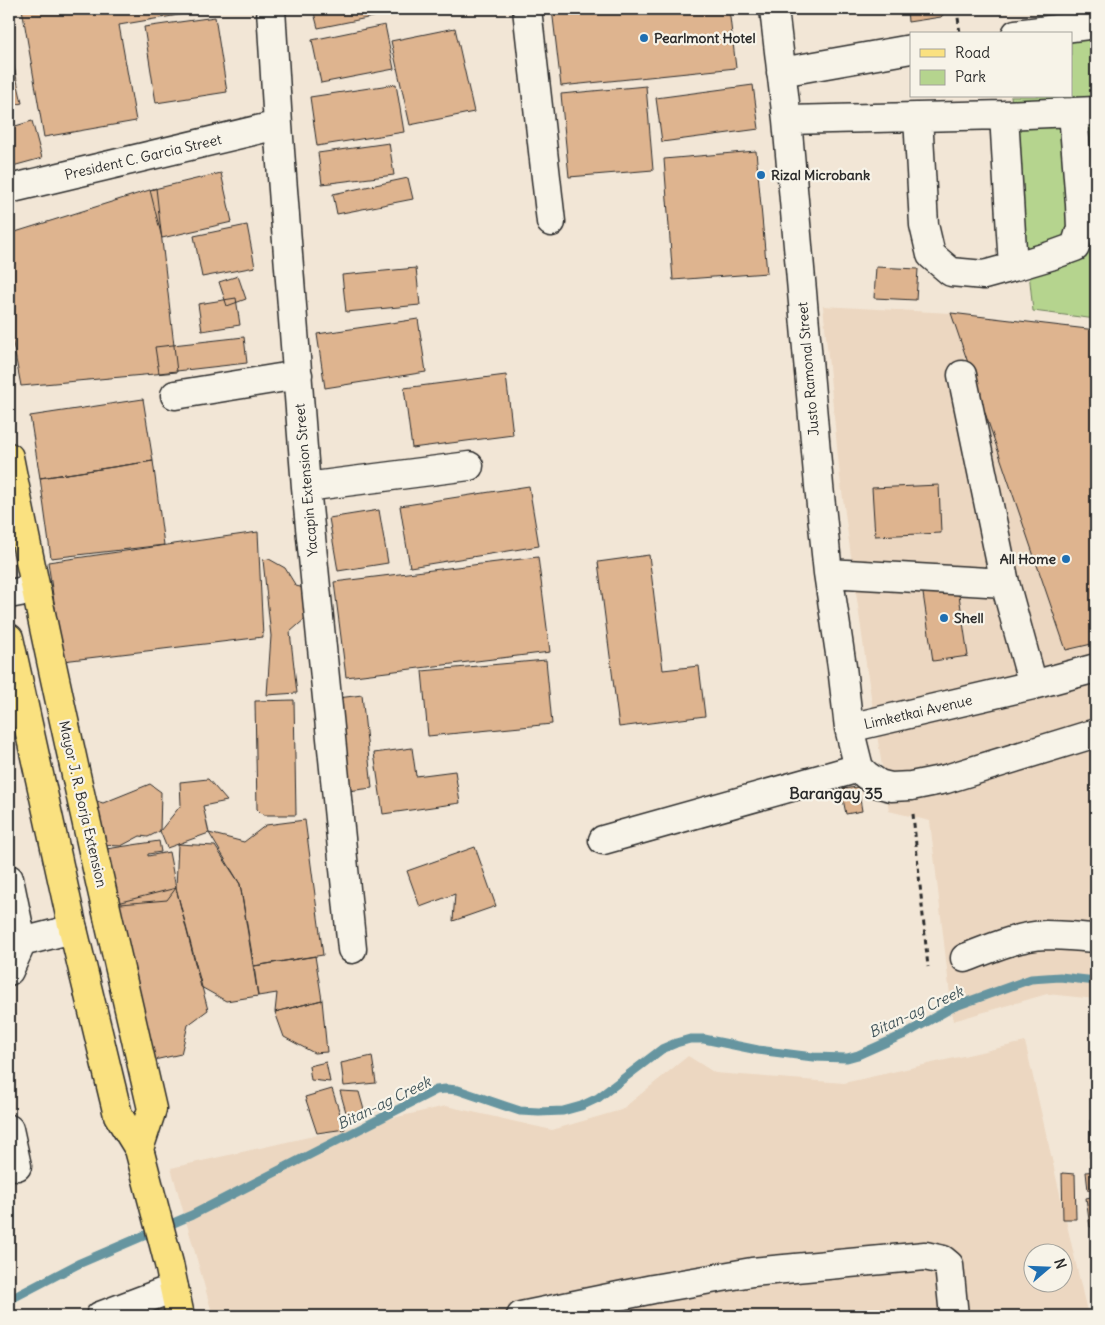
<svg xmlns="http://www.w3.org/2000/svg" width="1105" height="1325" font-family="Delius,sans-serif">
<rect width="100%" height="100%" fill="#f2e6d6"/>
<filter id="ink" filterUnits="userSpaceOnUse"><feTurbulence type="fractalNoise" baseFrequency=".02" numOctaves="2"/><feDisplacementMap in="SourceGraphic" scale="10" xChannelSelector="R" yChannelSelector="G"/><feConvolveMatrix kernelMatrix="1 2 1 2 8 2 1 2 1" color-interpolation-filters="sRGB"/></filter>
<g filter="url(#ink)">
<path fill="#ecd7c1" fill-rule="evenodd" d="M 823,306 L 951,313 L 1096,330 L 1096,999 L 1047,994 L 953,1021 L 930,821 L 889,811 L 867,671 L 840,477 Z
M 1025,1042 L 1088,1316 L 213,1316 L 171,1168 L 446,1106 L 552,1130 L 621,1110 L 688,1056 L 715,1073 L 844,1083 ZM 1032,1252 L 1062,1252 L 1062,1282 L 1032,1282 Z"/>
<path fill="#b5d48e" stroke="#70805c" d="M 1096,34 L 1096,319 L 1033,311 L 1011,96 L 1071,96 L 1071,37 Z"/>
<g fill="none" stroke-linecap="round" stroke-linejoin="round">
<path stroke="#6695a0" stroke-width="9" d="M 9,1300 L 78,1264 L 192,1215 L 436,1090 L 446,1089 L 458,1090 L 520,1111 L 539,1112 L 563,1111 L 581,1106 L 598,1098 L 662,1049 L 676,1043 L 690,1039 L 704,1039 L 758,1050 L 813,1057 L 847,1058 L 858,1055 L 905,1034 L 953,1007 L 1031,979 L 1060,977 L 1096,981"/>
</g>
<path fill="#deb48f" stroke="#2b2b2b" d="M 22,9 L 214,9 L 119,25 L 136,121 L 44,137 Z
M 313,9 L 396,9 L 397,12 L 318,28 Z
M 552,9 L 729,9 L 736,68 L 561,86 Z
M 907,9 L 948,9 L 941,17 L 908,22 Z
M 959,9 L 996,9 L 997,10 L 959,13 Z
M 215,17 L 227,92 L 156,103 L 144,27 Z
M 385,25 L 394,69 L 321,83 L 312,40 Z
M 455,28 L 474,112 L 410,125 L 391,41 Z
M 9,44 L 22,103 L 9,106 Z
M 396,84 L 404,132 L 317,146 L 310,97 Z
M 753,85 L 759,129 L 662,142 L 656,98 Z
M 646,86 L 653,170 L 569,177 L 561,94 Z
M 32,121 L 42,158 L 9,167 L 9,128 Z
M 389,143 L 394,175 L 322,184 L 318,153 Z
M 756,151 L 767,273 L 673,280 L 664,159 Z
M 221,173 L 232,222 L 162,238 L 150,190 Z
M 408,178 L 413,199 L 337,214 L 333,194 Z
M 156,188 L 177,372 L 21,386 L 9,322 L 9,234 Z
M 247,225 L 255,267 L 202,277 L 194,236 Z
M 876,267 L 918,269 L 916,300 L 874,298 Z
M 416,268 L 420,305 L 346,312 L 342,275 Z
M 238,276 L 246,299 L 227,306 L 219,282 Z
M 236,298 L 240,325 L 202,331 L 198,304 Z
M 951,313 L 1096,330 L 1096,643 L 1066,650 Z
M 418,319 L 426,372 L 325,388 L 317,334 Z
M 244,337 L 247,363 L 159,373 L 155,347 Z
M 506,375 L 513,435 L 412,448 L 404,388 Z
M 143,399 L 153,461 L 40,478 L 30,416 Z
M 153,461 L 164,545 L 51,558 L 40,478 Z
M 939,485 L 941,533 L 875,536 L 872,488 Z
M 529,486 L 539,546 L 410,567 L 400,506 Z
M 379,510 L 388,563 L 338,571 L 329,518 Z
M 258,532 L 263,637 L 63,661 L 48,562 Z
M 649,555 L 663,670 L 699,666 L 705,716 L 619,727 L 598,562 Z
M 538,557 L 550,652 L 346,677 L 334,582 Z
M 269,559 L 285,568 L 296,586 L 304,588 L 306,618 L 290,632 L 297,693 L 267,695 L 271,636 L 263,560 Z
M 956,575 L 968,656 L 933,661 L 921,580 Z
M 546,660 L 552,724 L 428,736 L 422,671 Z
M 362,695 L 372,788 L 348,791 L 338,698 Z
M 294,700 L 296,815 L 263,815 L 257,809 L 255,701 Z
M 412,748 L 416,776 L 455,771 L 460,803 L 383,814 L 374,753 Z
M 208,779 L 227,801 L 203,806 L 209,833 L 167,848 L 160,831 L 181,805 L 180,782 Z
M 150,784 L 161,792 L 160,831 L 148,837 L 140,836 L 121,846 L 101,845 L 90,799 L 103,803 Z
M 858,787 L 862,811 L 846,814 L 841,789 Z
M 305,820 L 323,955 L 254,966 L 240,884 L 209,833 L 244,842 L 266,825 Z
M 159,841 L 161,852 L 148,854 L 148,856 L 169,852 L 176,888 L 167,900 L 109,905 L 93,851 Z
M 178,844 L 215,846 L 240,884 L 258,996 L 226,1001 L 201,987 L 176,888 Z
M 475,847 L 496,906 L 453,921 L 455,894 L 420,907 L 407,871 Z
M 176,888 L 208,1010 L 188,1025 L 181,1054 L 150,1061 L 109,905 Z
M 315,956 L 322,1000 L 275,1012 L 277,993 L 258,996 L 254,966 Z
M 322,1000 L 327,1052 L 314,1053 L 284,1037 L 275,1012 Z
M 372,1056 L 376,1083 L 344,1086 L 341,1063 Z
M 326,1062 L 330,1082 L 311,1080 L 309,1066 Z
M 332,1089 L 345,1129 L 317,1133 L 305,1097 Z
M 340,1091 L 359,1092 L 364,1110 L 349,1123 Z
M 1090,1120 L 1096,1120 L 1096,1158 L 1090,1158 Z
M 1096,1171 L 1096,1189 L 1088,1190 L 1086,1172 Z
M 1062,1173 L 1075,1174 L 1076,1219 L 1063,1219 Z
M 1096,1196 L 1096,1226 L 1090,1227 L 1086,1198 Z"/>
<g fill="none" stroke-linecap="round" stroke-linejoin="round">
<g stroke="#2b2b2b" stroke-width="31">
<path id="minor" d="M 271,9 L 278,125 L 306,487 L 352,949
M 527,9 L 551,222
M 774,9 L 787,120 L 819,486 L 828,573 L 842,667 L 849,728 L 859,768 L 866,775 L 879,784 L 891,787 L 911,786 L 946,779 L 1096,733
M 1016,34 L 1096,24
M 781,72 L 911,49
M 918,117 L 924,225 L 931,255 L 951,272 L 984,275 L 1013,267 L 1004,115
M 787,120 L 1004,115 L 1096,111
M 9,189 L 278,125
M 1013,267 L 1050,256 L 1075,247 L 1081,228 L 1080,204 L 1073,112
M 962,375 L 1005,583 L 1033,685
M 175,395 L 298,375
M 306,487 L 469,466
M 828,573 L 1005,583
M 9,594 L 35,589
M 849,728 L 1033,685 L 1096,668
M 603,840 L 859,768
M 9,879 L 22,942 L 9,971
M 22,942 L 73,929
M 965,958 C 991,948 1018,936 1046,935 C 1063,935 1080,937 1096,938
M 9,1129 L 17,1166
M 100,1316 L 174,1288
M 521,1316 L 653,1289 L 752,1272 L 925,1256 L 943,1260 L 949,1265 L 954,1316"/>
</g>
<g stroke="#2b2b2b" stroke-width="31">
<path id="major" d="M 9,457 C 52,675 102,892 152,1109 L 139,1149
M 9,638 L 73,929 L 118,1115 L 139,1149 L 169,1264 L 180,1316"/>
</g>
<path stroke="#2b2b2b" stroke-width="3" stroke-dasharray="5 4" stroke-linecap="butt" d="M 957,9 L 960,34
M 913,814 L 928,967"/>
<use href="#minor" stroke="#f7f3e8" stroke-width="28"/>
<use href="#major" stroke="#fae180" stroke-width="28"/>
</g>
</g>
<g fill="#1f6fb2" stroke="#f7f3e8" stroke-width="2">
<circle cx="644" cy="38" r="5"/>
<circle cx="761" cy="175" r="5"/>
<circle cx="1066" cy="559" r="5"/>
<circle cx="944" cy="618" r="5"/>
</g>
<g text-anchor="middle" stroke-width="4.5" stroke-linejoin="round" paint-order="stroke">
<g font-size="14" font-weight="bold" fill="#2b2b2b" stroke="#f7f3e8" text-anchor="start">
<text x="654" y="43">Pearlmont Hotel</text>
<text x="771" y="180">Rizal Microbank</text>
<text x="1056" y="564" text-anchor="end">All Home</text>
<text x="954" y="623">Shell</text>
</g>
<g font-size="14" fill="#2b2b2b" stroke="#f7f3e8">
<text transform="translate(143 157) rotate(-13)" y="5">President C. Garcia Street</text>
<text transform="translate(808 369) rotate(-95)" y="5">Justo Ramonal Street</text>
<text transform="translate(306 480) rotate(-95)" y="5">Yacapin Extension Street</text>
<text transform="translate(918 712) rotate(-13)" y="5">Limketkai Avenue</text>
<text transform="translate(83 804) rotate(77)" y="5">Mayor J. R. Borja Extension</text>
</g>
<g font-size="15" font-style="italic" fill="#44575c" stroke="#f7f3e8">
<text transform="translate(916 1012) rotate(-25)" y="5">Bitan-ag Creek</text>
<text transform="translate(384 1103) rotate(-26)" y="5">Bitan-ag Creek</text>
</g>
<g font-size="16" font-weight="bold" fill="#2b2b2b" stroke="#f7f3e8">
<text x="836" y="799">Barangay 35</text>
</g>
</g>
<rect width="1105" height="1325" fill="none" stroke="#f7f3e8" stroke-width="30"/>
<rect x="15" y="15" width="1075" height="1295" fill="none" stroke="#2b2b2b" stroke-width="2" filter="url(#ink)"/>
<rect x="910" y="32" width="162" height="65" fill="#f7f3e8" stroke="#a5a39c"/>
<rect x="920" y="49" width="25" height="8" fill="#fae180" stroke="#a5a39c"/>
<text x="955" y="58" font-size="15" fill="#2b2b2b">Road</text>
<rect x="920" y="70" width="25" height="15" fill="#b5d48e" stroke="#a5a39c"/>
<text x="955" y="82" font-size="15" fill="#2b2b2b">Park</text>
<g transform="translate(1048 1268) rotate(71)"><circle r="24" fill="#f7f3e8" stroke="#a5a39c"/>
<path d="M0-4L9 19L0 12L-9 19Z" fill="#1f6fb2"/>
<text y="-8" font-size="14" font-weight="bold" text-anchor="middle" fill="#2b2b2b">N</text>
</g>
</svg>
